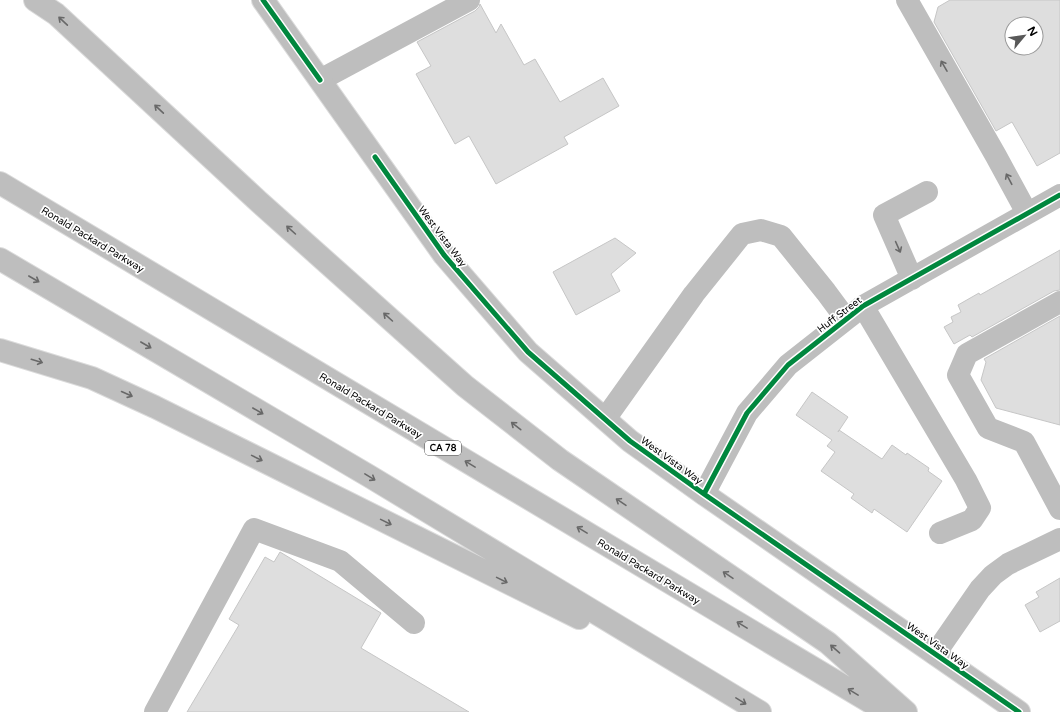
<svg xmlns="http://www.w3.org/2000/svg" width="1060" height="712" font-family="'Varela Round',sans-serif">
<rect width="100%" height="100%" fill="#fff"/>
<path fill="#dedede" stroke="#c6c6c6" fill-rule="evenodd" d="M 950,0 L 1060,0 L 1060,153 L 1037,166 L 1012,122 L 996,131 L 934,22 L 938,7 ZM 1012,24 L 1036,24 L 1036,48 L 1012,48 Z
M 480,4 L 496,33 L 501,24 L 524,65 L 535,59 L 560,102 L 603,78 L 619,106 L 564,137 L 568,144 L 496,184 L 469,136 L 455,144 L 416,74 L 431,66 L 417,42 L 475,11 L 479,7 Z
M 615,238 L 636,253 L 611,274 L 620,291 L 576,315 L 553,272 Z
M 1060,250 L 1060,290 L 1054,291 L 972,337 L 970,335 L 954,344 L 944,327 L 953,322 L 951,317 L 961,312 L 958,305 L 979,293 L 980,295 Z
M 1060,316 L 1060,425 L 996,408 L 981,380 L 986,362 L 984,359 Z
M 812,392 L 848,417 L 838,432 L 839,430 L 882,459 L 892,445 L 906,455 L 907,453 L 929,468 L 928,471 L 942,481 L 907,532 L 874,509 L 872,513 L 851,498 L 854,494 L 821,471 L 835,452 L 827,446 L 832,440 L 796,415 Z
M 280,552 L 381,613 L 361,648 L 469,712 L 187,712 L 239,625 L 229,619 L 265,557 L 274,562 Z
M 1060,578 L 1060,621 L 1040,632 L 1025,605 L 1039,597 L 1036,592 Z"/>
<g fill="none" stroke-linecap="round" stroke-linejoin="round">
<g stroke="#dbdbdb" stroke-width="24">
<path id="major" d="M 263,0 L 444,255 L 528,352 L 630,441 L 704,494 L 1019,712"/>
</g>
<g stroke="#dbdbdb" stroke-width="24">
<path id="highway" d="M 35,0 L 56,14 L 258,201 L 465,386 L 560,460 L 828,643 L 906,712
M 0,183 L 887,712
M 0,259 L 369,476 L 760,712
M 0,350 L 92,378 L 155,407 L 579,618"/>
</g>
<path stroke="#bebebe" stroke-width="22" d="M 907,0 L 996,156 L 1027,213
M 320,80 L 469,0
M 912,279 L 884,215 L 927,192
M 1060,302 L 967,354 L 958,375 L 988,428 L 1024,442 L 1060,509
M 863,306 L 966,480 L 980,508 L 972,520 L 940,533
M 605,419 L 694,294 L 742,234 L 761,230 L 781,236 L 826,292 L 846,319
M 704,494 L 747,413 L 788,365 L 863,306 L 1060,195
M 935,654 L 980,589 L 993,575 L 1008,564 L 1060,539
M 155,712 L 254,529 L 340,561 L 414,623"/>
<use href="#major" stroke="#bebebe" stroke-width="22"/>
<use href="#highway" stroke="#bebebe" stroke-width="22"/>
<g stroke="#fff" stroke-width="8">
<path id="cycleway" d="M 263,0 L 320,80
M 375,157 L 444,255 L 528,352 L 630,441 L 704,494 L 1019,712
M 704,494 L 747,413 L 788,365 L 863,306 L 1060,195"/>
</g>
<use href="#cycleway" stroke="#00873e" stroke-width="5"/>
</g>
<defs><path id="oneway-shaft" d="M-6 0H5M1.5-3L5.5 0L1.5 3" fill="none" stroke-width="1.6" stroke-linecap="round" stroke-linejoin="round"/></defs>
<g stroke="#686868">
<use href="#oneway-shaft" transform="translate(63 21) rotate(-137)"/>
<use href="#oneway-shaft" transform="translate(944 66) rotate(-120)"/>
<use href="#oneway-shaft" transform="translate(159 109) rotate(-137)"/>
<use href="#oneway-shaft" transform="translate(1009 179) rotate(-118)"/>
<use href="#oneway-shaft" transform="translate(291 230) rotate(-138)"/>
<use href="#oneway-shaft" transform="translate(898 247) rotate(66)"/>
<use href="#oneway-shaft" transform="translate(34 279) rotate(30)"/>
<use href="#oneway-shaft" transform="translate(388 317) rotate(-138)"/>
<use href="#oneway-shaft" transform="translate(146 345) rotate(30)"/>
<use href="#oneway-shaft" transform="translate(37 361) rotate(17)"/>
<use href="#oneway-shaft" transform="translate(127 394) rotate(24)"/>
<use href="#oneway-shaft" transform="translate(258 411) rotate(30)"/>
<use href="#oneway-shaft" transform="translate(516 426) rotate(-142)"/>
<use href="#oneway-shaft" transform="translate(257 458) rotate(26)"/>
<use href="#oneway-shaft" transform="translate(470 464) rotate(-149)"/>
<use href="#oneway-shaft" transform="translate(370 477) rotate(31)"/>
<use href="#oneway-shaft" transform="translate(621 502) rotate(-146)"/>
<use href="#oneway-shaft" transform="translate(386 522) rotate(26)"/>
<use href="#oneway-shaft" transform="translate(582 530) rotate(-149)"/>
<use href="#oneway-shaft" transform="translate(728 575) rotate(-146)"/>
<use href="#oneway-shaft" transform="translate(502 580) rotate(26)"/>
<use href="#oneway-shaft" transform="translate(742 625) rotate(-149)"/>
<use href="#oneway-shaft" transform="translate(835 649) rotate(-139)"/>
<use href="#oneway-shaft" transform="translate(853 692) rotate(-149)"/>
<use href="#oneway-shaft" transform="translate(741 701) rotate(31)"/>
</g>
<g text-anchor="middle" stroke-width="3.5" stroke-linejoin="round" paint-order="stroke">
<rect fill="#fff" stroke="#4c4c4c" stroke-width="1" x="425" y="441" width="36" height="14" rx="3"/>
<g font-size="9" font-weight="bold" fill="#000">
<text x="443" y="451">CA 78</text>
</g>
<g font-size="10" fill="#000" stroke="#fff">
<text transform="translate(443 236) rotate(53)" y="4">West Vista Way</text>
<text transform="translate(93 239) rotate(31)" y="4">Ronald Packard Parkway</text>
<text transform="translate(839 314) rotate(-37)" y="4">Huff Street</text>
<text transform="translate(371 405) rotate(31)" y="4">Ronald Packard Parkway</text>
<text transform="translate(672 460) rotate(36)" y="4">West Vista Way</text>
<text transform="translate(649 571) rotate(31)" y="4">Ronald Packard Parkway</text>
<text transform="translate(938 645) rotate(35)" y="4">West Vista Way</text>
</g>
</g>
<g transform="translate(1024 36) rotate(61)"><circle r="19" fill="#ffffff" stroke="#999999"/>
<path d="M0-3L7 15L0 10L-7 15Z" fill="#595959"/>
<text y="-6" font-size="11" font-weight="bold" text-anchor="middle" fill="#000000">N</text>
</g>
</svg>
